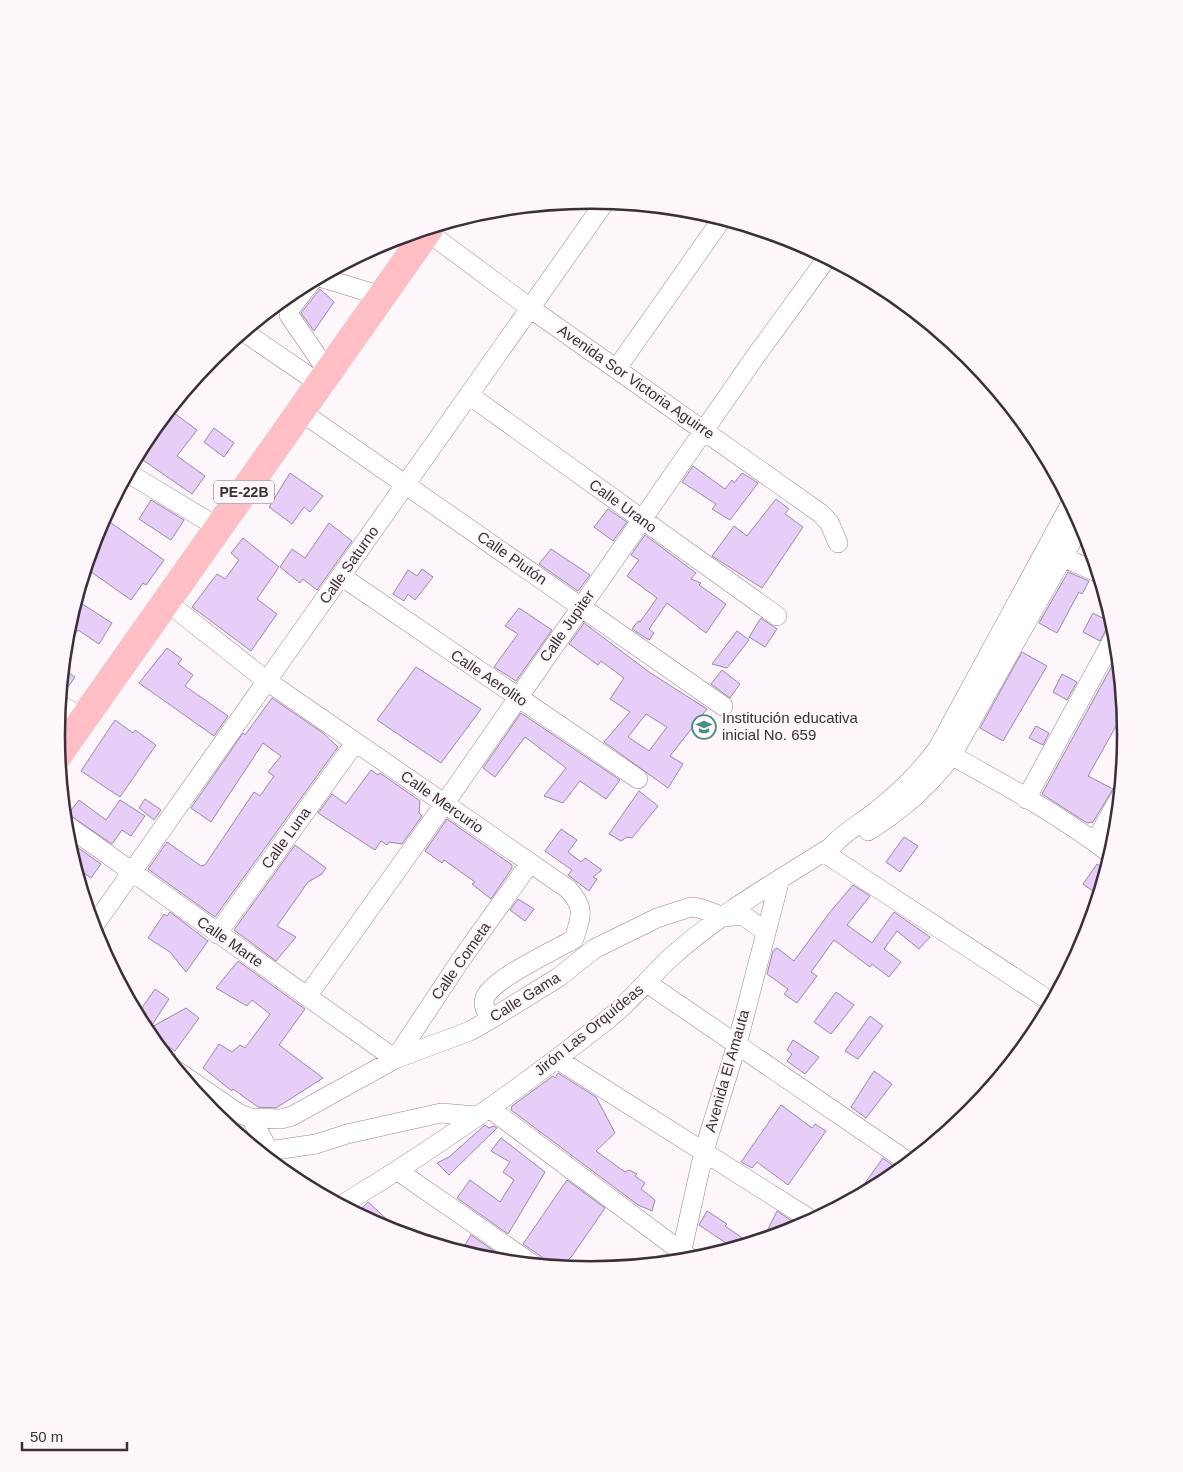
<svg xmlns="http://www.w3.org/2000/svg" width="1183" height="1472" font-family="Helvetica,sans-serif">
<rect width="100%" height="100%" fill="#fdf6fa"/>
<path fill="#e6cef8" stroke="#9989a6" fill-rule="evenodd" d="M 320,289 L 334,302 L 314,331 L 301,313 Z
M 170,410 L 197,430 L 177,456 L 205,476 L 192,494 L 137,456 L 147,438 Z
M 214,428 L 234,443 L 224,457 L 204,442 Z
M 693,466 L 725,489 L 732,480 L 734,483 L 742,473 L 758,483 L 730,520 L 712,509 L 716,504 L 682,482 Z
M 290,473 L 323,496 L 310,512 L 304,507 L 292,524 L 269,507 Z
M 776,499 L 789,509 L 785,514 L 803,527 L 762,588 L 712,556 L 734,526 L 747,536 Z
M 151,500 L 184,520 L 171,540 L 139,519 Z
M 608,509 L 627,522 L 613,541 L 594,527 Z
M 104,518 L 164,560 L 146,585 L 143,583 L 131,600 L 87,569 L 96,556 L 90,553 L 97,531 Z
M 329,523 L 352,541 L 317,590 L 303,579 L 300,583 L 280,567 L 292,549 L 305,558 Z
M 645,535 L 696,573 L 691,579 L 701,583 L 699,585 L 726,604 L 706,633 L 667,603 L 649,629 L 654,633 L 649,640 L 632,629 L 638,621 L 640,622 L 657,598 L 627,576 L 639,560 L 631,555 Z
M 243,538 L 279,567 L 257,599 L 277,614 L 251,651 L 192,607 L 217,574 L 225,579 L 239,560 L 231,553 Z
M 551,549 L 590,575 L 578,591 L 539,564 Z
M 422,569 L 433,577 L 415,600 L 408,594 L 404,601 L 393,594 L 408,570 L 417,576 Z
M 1068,572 L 1089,581 L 1082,594 L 1079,592 L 1057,633 L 1039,623 Z
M 76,600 L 112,623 L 99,644 L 78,630 L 65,649 L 67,631 Z
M 519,608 L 552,630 L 516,681 L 494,667 L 518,634 L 505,626 Z
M 1093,613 L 1110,622 L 1100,641 L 1083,632 Z
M 761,618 L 777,629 L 765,647 L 749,637 Z
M 584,623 L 649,672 L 707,709 L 670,756 L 683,764 L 668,788 L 604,742 L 630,712 L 610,699 L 624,678 L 601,661 L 598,665 L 569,644 ZM 646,714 L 667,727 L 649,751 L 628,737 Z
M 737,631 L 749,640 L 727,668 L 712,664 Z
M 167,648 L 182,659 L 178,664 L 193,675 L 185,686 L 228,716 L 214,736 L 139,683 Z
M 1022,652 L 1047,666 L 1003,741 L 980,728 Z
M 1119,653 L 1124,712 L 1088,776 L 1113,789 L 1093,822 L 1087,823 L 1042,794 Z
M 416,667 L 481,709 L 441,763 L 377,720 Z
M 63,669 L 75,677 L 63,694 L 60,693 Z
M 722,670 L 740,684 L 730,698 L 711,684 Z
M 1062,674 L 1077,682 L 1067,700 L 1053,692 Z
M 272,698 L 323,733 L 338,747 L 215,917 L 148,869 L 167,842 L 201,866 L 205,865 L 254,792 L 260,796 L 274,776 L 268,772 L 281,756 L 263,743 L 211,822 L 191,808 L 243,733 L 245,735 Z
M 521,713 L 620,780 L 606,799 L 580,781 L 563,803 L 544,796 L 566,768 L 525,737 L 495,777 L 483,768 Z
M 115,720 L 133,733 L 135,730 L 156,745 L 120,797 L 81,771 Z
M 1036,726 L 1049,733 L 1043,745 L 1029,738 Z
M 371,770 L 378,775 L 380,773 L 420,801 L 419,813 L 422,816 L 402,844 L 389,842 L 387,845 L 381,841 L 375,850 L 318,813 L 332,794 L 346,804 Z
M 639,791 L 658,806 L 632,838 L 627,837 L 621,841 L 609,834 Z
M 145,799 L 161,810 L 154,820 L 139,808 Z
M 79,800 L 106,820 L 120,800 L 145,816 L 131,836 L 122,830 L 112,844 L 68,814 Z
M 447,819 L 512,865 L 512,868 L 491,899 L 472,884 L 475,882 L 444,860 L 442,863 L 425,851 Z
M 561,829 L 577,840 L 568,852 L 581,862 L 585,858 L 602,870 L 593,877 L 597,879 L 589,891 L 568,875 L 572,870 L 545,851 Z
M 904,837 L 918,846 L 900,872 L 886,862 Z
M 66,839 L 101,864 L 91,878 L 74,866 Z
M 295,845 L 326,868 L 322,874 L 308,882 L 277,926 L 296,937 L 276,961 L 234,930 Z
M 1097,864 L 1107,872 L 1103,886 L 1097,894 L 1083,884 Z
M 853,885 L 870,896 L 847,925 L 872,943 L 894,912 L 930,937 L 919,949 L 897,931 L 884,949 L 901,962 L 889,977 L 872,964 L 870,967 L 834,940 L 811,972 L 817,976 L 797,1003 L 784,994 L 788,989 L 767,974 L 773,951 L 777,948 L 794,961 L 830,912 Z
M 518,899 L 534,909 L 525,921 L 510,910 Z
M 170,912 L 208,941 L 186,972 L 170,952 L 148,938 L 164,914 L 167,916 Z
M 238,961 L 305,1009 L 279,1045 L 323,1078 L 276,1108 L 258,1107 L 233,1089 L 232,1091 L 203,1068 L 219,1044 L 232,1052 L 240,1045 L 245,1048 L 270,1014 L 252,1000 L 247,1006 L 216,988 Z
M 155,989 L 169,999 L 150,1028 L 186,1008 L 199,1018 L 175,1051 L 157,1039 L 158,1038 L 147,1034 L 137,1015 Z
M 836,992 L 854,1005 L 831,1034 L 814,1022 Z
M 870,1016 L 883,1026 L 858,1059 L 845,1051 Z
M 793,1040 L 819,1057 L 805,1074 L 787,1061 L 792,1054 L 787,1050 Z
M 874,1071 L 892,1084 L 866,1118 L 851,1107 Z
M 558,1073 L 596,1097 L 615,1133 L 596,1151 L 625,1172 L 629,1170 L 637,1174 L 635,1176 L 645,1183 L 641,1189 L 655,1200 L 652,1211 L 638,1205 L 511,1110 L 512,1106 L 553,1076 L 555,1078 Z
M 781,1105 L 812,1128 L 815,1124 L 826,1131 L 788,1185 L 757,1162 L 752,1168 L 741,1162 Z
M 485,1125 L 489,1128 L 494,1126 L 497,1128 L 449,1175 L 437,1163 L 449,1157 Z
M 501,1138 L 545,1172 L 508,1234 L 457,1198 L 470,1180 L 500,1202 L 514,1180 L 503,1172 L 510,1162 L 491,1151 Z
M 883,1158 L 895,1167 L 882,1184 L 852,1201 Z
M 567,1180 L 605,1208 L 572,1256 L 560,1268 L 546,1267 L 542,1257 L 523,1244 Z
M 368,1202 L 404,1235 L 404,1236 L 386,1230 L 356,1214 Z
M 707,1211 L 727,1224 L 725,1226 L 751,1244 L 735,1249 L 699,1225 Z
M 777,1211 L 801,1227 L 796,1231 L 762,1241 Z
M 471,1235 L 497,1253 L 492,1261 L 460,1253 Z"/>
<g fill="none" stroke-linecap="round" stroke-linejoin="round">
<g stroke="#9f8093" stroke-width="20">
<path id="minor" d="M 425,230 L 530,308 L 820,513 L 829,522 L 838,543
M 319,277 L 382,296
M 311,282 L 289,310 L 289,315 L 328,372
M 244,332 L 320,384
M 617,368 L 722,219
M 469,395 L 777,616
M 300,411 L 723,706
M 128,473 L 219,528
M 1051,552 L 1099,573
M 341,576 L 638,779
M 167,602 L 267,681 L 568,889 C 586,909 581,915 574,939 C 556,950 491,979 485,998 C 482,1006 487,1012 491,1019
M 59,704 L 84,719
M 941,750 C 999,781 1060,815 1112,855
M 1026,799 L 1117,632
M 65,824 L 395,1059 L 460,961 L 530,863
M 868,831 C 902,810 929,787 952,755 L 1082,523
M 1095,842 L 1121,796
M 823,852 L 1053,1003
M 93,927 L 605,202
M 217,934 L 355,743
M 647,983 L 910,1163
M 308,995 L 445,803 L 755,357 L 827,258
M 557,1059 L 813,1221
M 177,1071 L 238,1113 L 251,1118 L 281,1119 L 292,1116 L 395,1059 L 470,1031 L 491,1019 L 559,977 L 594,949 L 657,918 L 691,907 L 699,908 L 724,917 L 743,915 L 766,932
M 489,1108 L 694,1261
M 251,1118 L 269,1151 L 316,1144 L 347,1134 L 441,1113 L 477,1116
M 398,1171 L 535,1266
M 340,1206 C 433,1150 522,1087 607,1020 C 630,1002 648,979 669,959 C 717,915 776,882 831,847 C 842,834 856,826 870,816 C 896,796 919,774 938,748 L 1071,503
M 679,1263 L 704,1151 L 737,1044 L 780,879"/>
</g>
<g stroke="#d8d5d7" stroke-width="29">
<path id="highway" d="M 58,755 L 429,229"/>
</g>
<use href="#minor" stroke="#fff" stroke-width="19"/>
<use href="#highway" stroke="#febec4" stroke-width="28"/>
</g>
<defs>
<g id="school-ring" transform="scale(1.25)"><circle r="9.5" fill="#fdf6fa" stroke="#478d85" stroke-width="1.5"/><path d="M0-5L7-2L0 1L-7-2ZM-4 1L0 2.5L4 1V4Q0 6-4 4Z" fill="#478d85"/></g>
</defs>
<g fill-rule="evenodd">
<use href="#school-ring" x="704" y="727"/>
</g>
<g text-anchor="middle" stroke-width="4" stroke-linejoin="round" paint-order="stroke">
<rect fill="#fdf6fa" stroke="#766b72" stroke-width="1" x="214" y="480.5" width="60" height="23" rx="4"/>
<g font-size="14" font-weight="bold" fill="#3c2f37">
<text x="244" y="497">PE-22B</text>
</g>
<g font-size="15" fill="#3c2f37" stroke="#fdf6fa">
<text transform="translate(636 382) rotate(35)" y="5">Avenida Sor Victoria Aguirre</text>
<text transform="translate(623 506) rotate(36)" y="5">Calle Urano</text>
<text transform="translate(512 558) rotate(35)" y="5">Calle Plutón</text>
<text transform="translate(349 565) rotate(-55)" y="5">Calle Saturno</text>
<text transform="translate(567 626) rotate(-55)" y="5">Calle Jupiter</text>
<text transform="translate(489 678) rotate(34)" y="5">Calle Aerolito</text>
<text transform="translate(442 802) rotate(35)" y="5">Calle Mercurio</text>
<text transform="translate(286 838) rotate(-54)" y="5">Calle Luna</text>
<text transform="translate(230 942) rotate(35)" y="5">Calle Marte</text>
<text transform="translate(461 961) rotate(-55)" y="5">Calle Cometa</text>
<text transform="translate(525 997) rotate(-32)" y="5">Calle Gama</text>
<text transform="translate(589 1030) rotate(-39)" y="5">Jirón Las Orquídeas</text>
<text transform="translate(727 1071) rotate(-74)" y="5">Avenida El Amauta</text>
</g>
<g font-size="15" fill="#3c2f37" stroke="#fdf6fa" text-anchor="start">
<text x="722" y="723">Institución educativa<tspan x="722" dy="17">inicial No. 659</tspan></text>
</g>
</g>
<path d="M0 0H1183V1472H0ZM65 735a526 526 0 1 1 1052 0a526 526 0 1 1-1052 0Z" fill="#fdf6fa" fill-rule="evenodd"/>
<path fill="none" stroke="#3c2f37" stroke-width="2.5" d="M65 735a526 526 0 1 1 1052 0a526 526 0 1 1-1052 0Z"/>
<path d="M22 1442v8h105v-8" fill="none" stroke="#3c2f37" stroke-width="2.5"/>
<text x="30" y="1442" font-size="15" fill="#3c2f37" stroke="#fdf6fa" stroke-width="4" paint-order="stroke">50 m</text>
</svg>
